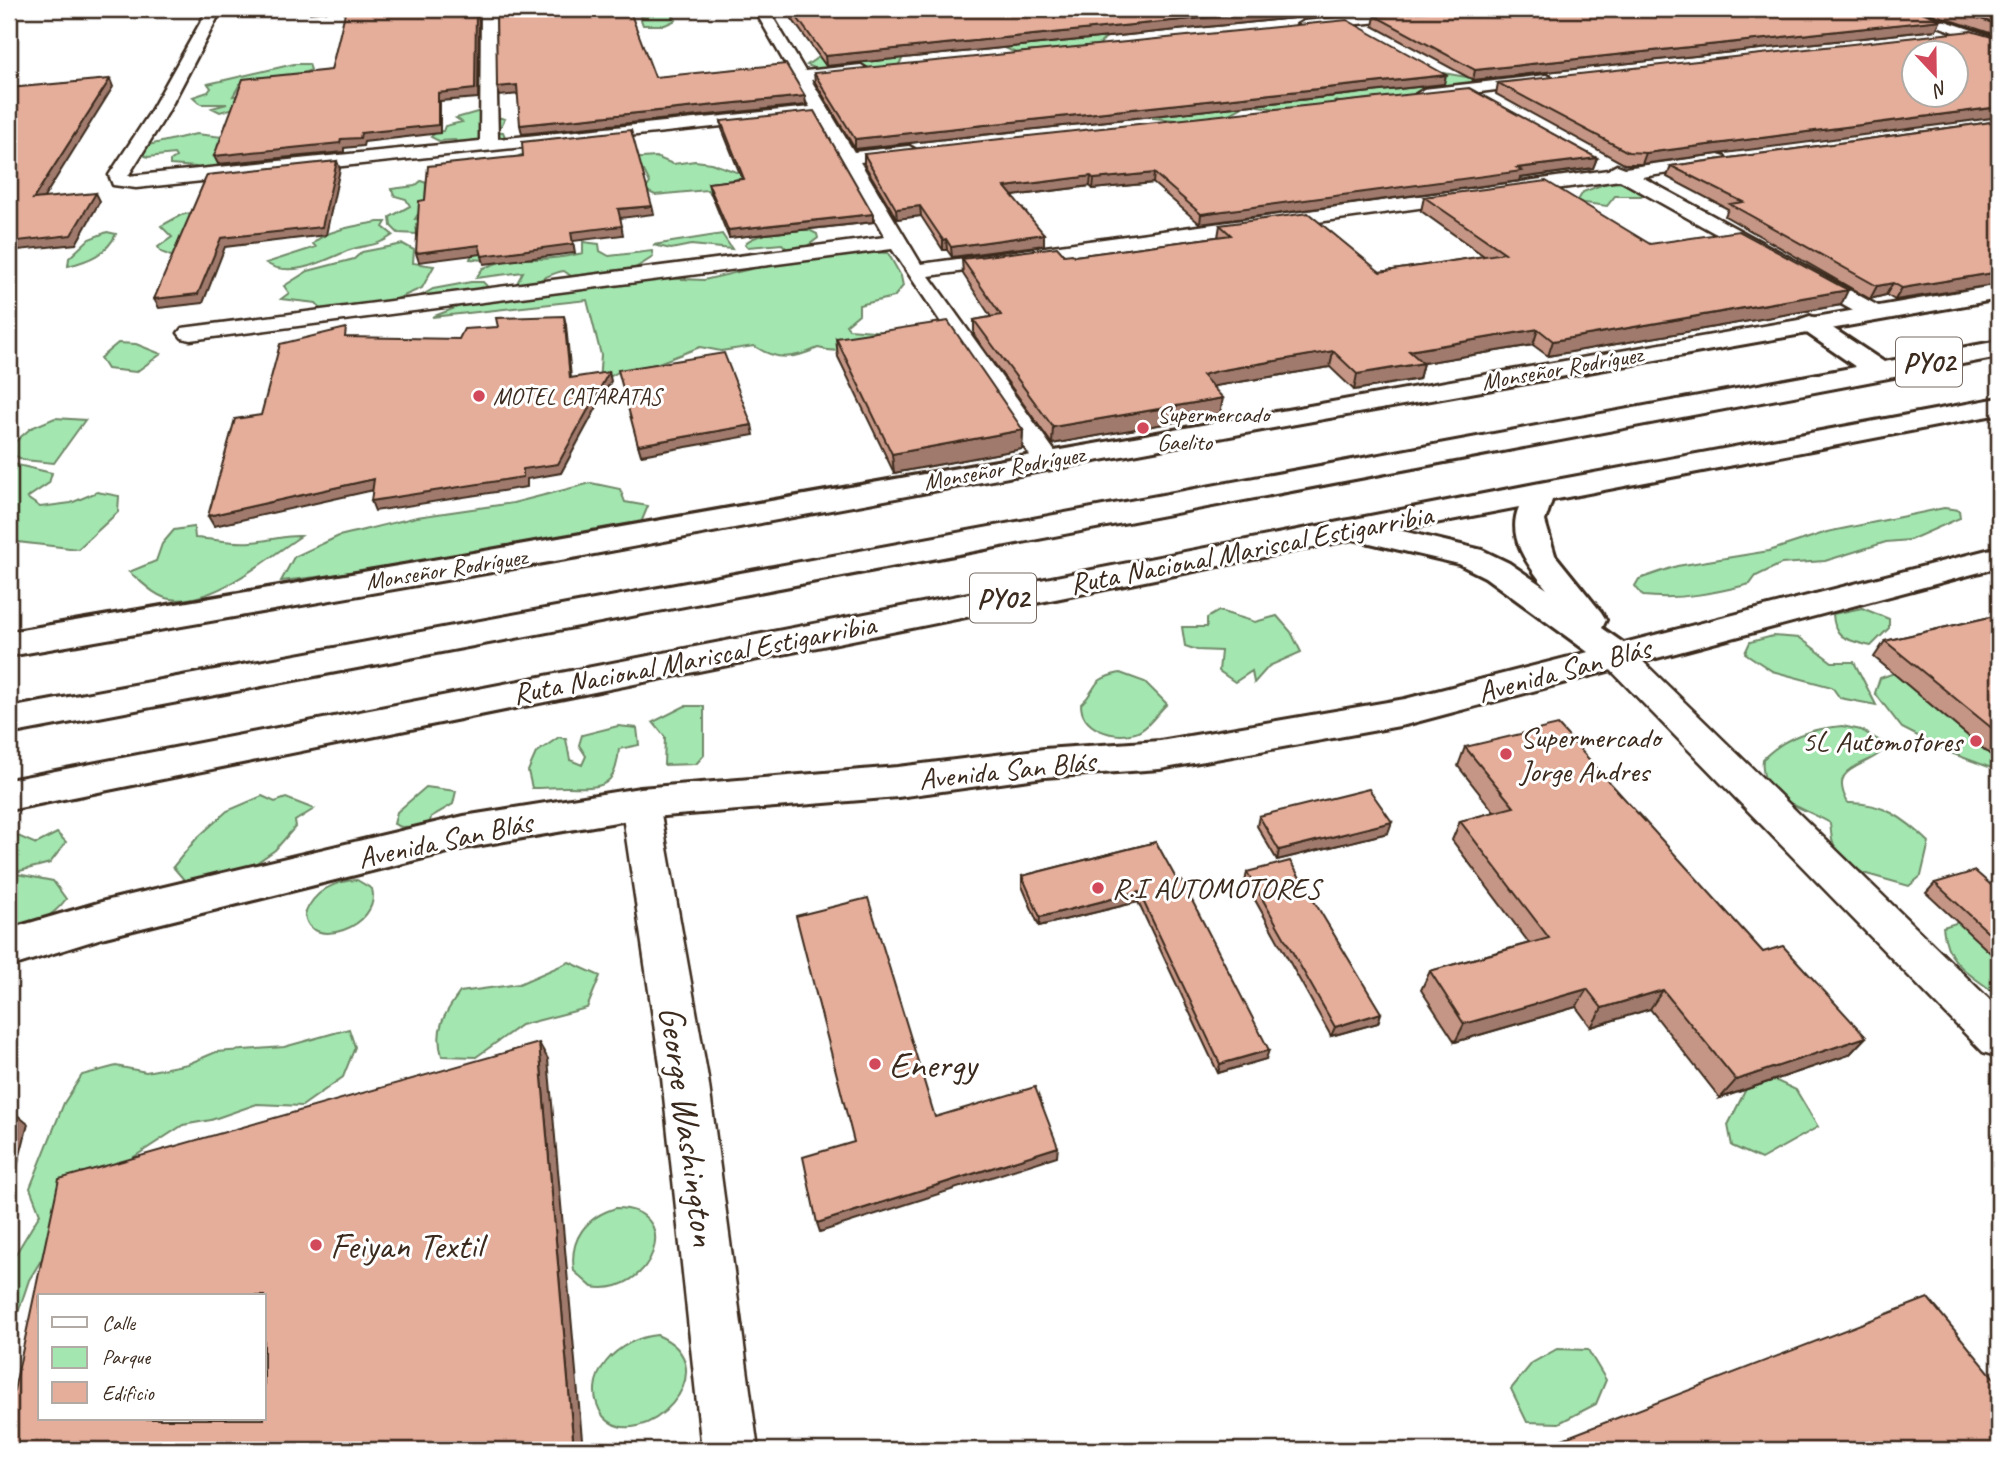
<svg xmlns="http://www.w3.org/2000/svg" width="2008" height="1459" font-family="Caveat,sans-serif">
<rect width="100%" height="100%" fill="#fff"/>
<filter id="ink" filterUnits="userSpaceOnUse"><feTurbulence type="fractalNoise" baseFrequency=".0143" numOctaves="2"/><feDisplacementMap in="SourceGraphic" scale="14" xChannelSelector="R" yChannelSelector="G"/><feConvolveMatrix kernelMatrix="1 2 1 2 8 2 1 2 1" color-interpolation-filters="sRGB"/></filter>
<g filter="url(#ink)">
<path fill="#a3e6b0" stroke="#6f8867" stroke-width="2" d="M 658,9 L 683,10 L 673,15 L 676,20 L 665,25 L 643,25 L 640,17 Z
M 1106,37 L 1099,45 L 1092,46 L 1016,53 L 1005,48 L 1006,46 Z
M 852,53 L 906,54 L 896,68 L 830,74 L 807,65 L 817,58 Z
M 294,64 L 309,64 L 311,70 L 289,79 L 240,84 L 233,96 L 295,91 L 220,112 L 212,108 L 227,104 L 201,104 L 193,97 L 208,92 L 211,88 L 208,84 Z
M 1415,68 L 1472,78 L 1487,91 L 1355,106 L 1336,101 C 1316,117 1276,109 1252,105 L 1357,94 Z
M 1245,105 C 1236,113 1225,113 1213,123 L 1153,118 L 1153,113 Z
M 488,109 L 493,116 L 505,119 L 501,126 L 490,131 L 503,132 L 506,139 L 458,143 L 455,140 L 439,141 L 431,137 L 436,132 L 443,131 L 445,126 L 462,122 L 456,118 Z
M 196,134 L 223,137 L 218,145 L 331,153 L 323,155 L 328,160 L 200,171 L 196,167 L 170,165 L 170,161 L 176,157 L 174,154 L 148,157 L 143,155 L 144,146 Z
M 521,155 L 628,159 L 656,157 L 673,164 L 695,161 L 711,163 L 739,173 L 760,166 L 744,183 L 737,179 L 711,194 L 707,190 L 655,195 L 645,190 L 650,183 L 644,171 L 509,161 Z
M 421,181 L 426,183 L 425,203 L 415,219 L 460,218 L 416,224 L 417,234 L 398,233 L 391,226 L 390,217 L 410,206 L 406,199 L 395,196 L 391,189 L 415,186 Z
M 1609,182 L 1628,183 L 1647,192 L 1641,196 L 1615,196 L 1607,206 L 1577,202 L 1583,192 Z
M 204,210 L 249,244 L 219,246 L 178,259 L 161,252 L 158,247 L 172,237 L 161,226 L 181,215 Z
M 378,222 L 386,222 L 383,227 L 393,235 C 373,249 367,243 347,251 C 324,261 290,279 266,263 L 316,247 L 313,244 C 323,230 361,225 378,222 Z
M 807,229 L 817,234 L 818,238 L 802,250 L 788,250 L 782,244 L 748,247 L 745,244 C 754,232 792,230 807,229 Z
M 107,232 L 116,234 C 107,254 88,261 68,266 L 69,258 L 89,239 Z
M 722,234 L 732,249 L 691,245 L 671,249 L 653,245 Z
M 583,242 L 599,244 L 600,251 L 609,256 L 652,251 L 653,257 L 629,272 L 571,276 L 564,271 C 544,274 544,284 517,283 L 523,272 L 476,278 L 483,268 L 503,261 L 470,259 L 473,252 C 517,259 539,263 583,253 Z
M 403,244 L 414,250 L 413,263 L 434,266 L 422,288 L 390,302 L 320,309 L 316,303 L 281,299 L 289,293 L 284,286 L 308,271 L 354,259 L 362,252 Z
M 866,252 L 888,253 L 901,276 L 903,286 L 894,297 L 859,305 L 859,314 L 846,325 L 849,329 L 887,332 C 864,348 847,356 818,348 C 794,359 777,361 754,346 L 721,351 L 700,347 L 656,364 L 620,371 L 599,383 L 601,355 L 587,300 L 432,317 L 473,301 L 546,295 L 580,285 L 636,277 L 704,280 L 789,260 Z
M 471,282 L 483,282 L 489,288 L 424,299 L 421,296 L 433,289 Z
M 118,343 L 136,344 L 161,354 L 136,372 L 107,369 L 100,358 Z
M 55,418 L 85,420 L 54,463 L 24,460 L 9,453 L 9,447 L 31,428 Z
M 9,463 L 52,473 L 49,483 L 27,498 L 40,507 L 71,503 L 97,492 L 119,496 L 118,512 L 78,549 L 9,541 Z
M 591,483 L 620,489 L 625,502 L 648,506 L 640,525 L 362,572 L 281,581 L 294,557 L 339,536 L 417,517 L 513,503 Z
M 1944,508 L 1959,510 L 1960,518 L 1910,540 L 1886,542 L 1825,561 L 1781,564 L 1756,576 L 1750,584 C 1715,593 1680,600 1643,596 L 1635,586 L 1639,579 L 1677,566 L 1769,551 L 1827,532 Z
M 194,527 L 195,538 C 213,539 234,544 251,542 C 269,541 283,535 301,536 C 266,559 213,606 170,599 C 155,597 141,581 129,572 L 156,561 L 162,544 L 174,530 Z
M 1862,608 L 1889,619 L 1889,628 L 1871,646 C 1849,640 1834,640 1833,614 Z
M 1219,611 L 1255,622 L 1277,616 L 1291,632 L 1301,652 L 1269,666 L 1254,683 L 1252,671 L 1235,682 L 1219,671 L 1221,651 L 1197,650 L 1185,646 L 1182,627 L 1207,627 L 1207,618 Z
M 1773,636 L 1800,638 L 1832,662 L 1854,662 L 1876,705 L 1840,698 L 1832,687 L 1772,671 L 1745,653 L 1750,642 Z
M 1900,671 L 1999,738 L 1999,767 L 1994,769 L 1951,753 L 1902,728 L 1875,693 L 1880,678 Z
M 1120,673 L 1145,682 L 1167,704 C 1157,713 1148,729 1135,733 C 1112,739 1081,729 1081,704 C 1100,687 1088,680 1120,673 Z
M 685,706 L 704,706 L 704,755 L 696,764 L 664,765 L 665,737 L 653,722 Z
M 618,726 L 637,728 L 639,745 L 619,749 C 615,789 602,788 566,787 C 555,787 544,788 532,788 L 528,771 L 536,753 L 559,737 L 566,739 L 570,760 L 582,765 L 586,756 L 579,745 L 582,735 Z
M 1842,726 L 1861,730 L 1887,745 C 1873,769 1825,762 1848,803 C 1883,802 1905,819 1929,842 L 1921,876 L 1909,886 L 1863,873 L 1841,861 L 1832,840 L 1830,823 C 1803,806 1758,800 1763,759 C 1786,736 1811,729 1842,726 Z
M 426,787 L 456,791 L 453,804 L 431,817 L 429,826 L 401,827 L 394,824 L 397,812 Z
M 262,796 L 275,802 L 286,798 L 314,809 L 295,821 L 296,826 L 275,850 L 245,871 L 227,872 L 185,887 L 186,882 L 173,867 L 196,839 L 227,811 Z
M 57,833 L 66,842 L 50,863 L 12,873 L 53,881 L 66,899 C 53,917 31,928 9,931 L 9,838 L 18,836 L 36,844 Z
M 357,880 L 372,889 C 382,927 308,952 305,914 C 314,891 334,881 357,880 Z
M 1959,922 L 1999,951 L 1999,992 L 1994,992 C 1967,973 1946,962 1943,927 Z
M 569,962 L 600,976 L 587,1008 L 521,1025 L 476,1057 L 442,1056 C 434,1029 444,1014 460,992 L 519,984 Z
M 349,1029 L 355,1047 L 343,1077 L 302,1106 L 257,1104 L 211,1120 L 183,1125 L 117,1168 L 72,1210 L 29,1280 L 19,1310 L 9,1303 L 9,1265 L 40,1214 L 30,1188 L 64,1103 L 82,1075 L 116,1066 L 146,1072 L 188,1064 L 216,1052 L 284,1047 Z
M 1755,1071 L 1796,1090 L 1818,1127 L 1761,1159 L 1732,1146 L 1728,1125 Z
M 616,1208 C 686,1209 652,1298 592,1287 L 574,1271 C 569,1239 586,1217 616,1208 Z
M 657,1335 C 733,1367 640,1459 603,1416 C 577,1377 619,1338 657,1335 Z
M 1557,1349 L 1588,1350 L 1606,1380 L 1596,1404 L 1559,1423 L 1527,1422 L 1511,1389 L 1532,1363 Z"/>
<g fill="none" stroke-linecap="round" stroke-linejoin="round">
<g stroke="#3b2a1e" stroke-width="5">
<path id="minor" d="M 208,9 L 222,9 L 167,114 L 128,176 L 480,141 L 481,9 L 495,9 L 498,139 L 810,107 L 754,9 L 768,9 L 805,71 L 861,65 L 869,70 L 861,75 L 811,80 L 854,152 L 909,146 L 918,151 L 909,156 L 860,162 L 921,264 L 1608,170 L 1617,165 L 1625,168 L 1718,155 L 1725,157 L 1727,161 L 1725,165 L 1642,177 L 1882,308 L 1885,313 L 1882,318 L 1866,318 L 1620,180 L 929,276 L 1061,460 L 1057,466 L 1037,466 L 892,249 L 190,340 L 182,338 L 178,333 L 182,328 L 885,237 L 816,116 L 136,188 L 113,185 L 109,175 L 149,114 Z
M 1434,9 L 1484,9 L 1477,13 L 1304,29 L 1297,25 L 1304,21 Z
M 1890,9 L 1910,9 L 1999,39 L 1999,48 Z
M 1546,75 L 1552,77 L 1552,83 L 1424,99 L 1416,94 L 1424,89 Z
M 1616,644 L 1628,647 L 1999,1009 L 1999,1057 L 1983,1052 L 1604,663 L 1600,655 L 1604,647 Z
M 640,789 L 653,793 L 659,803 L 708,1078 L 758,1450 L 702,1450 L 662,1078 L 621,803 L 627,793 Z"/>
</g>
<g stroke="#3b2a1e" stroke-width="6">
<path id="tertiary" d="M 1999,285 L 1999,299 L 1262,430 L 578,557 L 9,656 L 9,632 C 673,521 1335,400 1999,285 Z
M 1999,547 L 1999,567 L 1405,725 L 1160,769 L 1044,777 L 898,797 L 640,818 L 464,848 L 105,937 L 9,967 L 9,929 L 105,901 L 464,816 L 640,788 L 898,767 L 1044,749 L 1160,741 L 1405,699 Z"/>
</g>
<g stroke="#3b2a1e" stroke-width="6">
<path id="trunk" d="M 1810,316 L 1819,319 L 1884,362 L 1999,341 L 1999,357 L 9,734 L 9,708 L 1856,367 L 1801,329 L 1797,324 L 1801,319 Z
M 1999,398 L 1999,414 L 1552,500 L 1545,521 L 1555,555 L 1601,612 L 1606,620 L 1602,628 L 1629,647 L 1634,655 L 1629,663 L 1616,667 L 1603,663 L 1485,577 L 1459,564 L 1353,539 L 9,810 L 9,780 L 1540,483 ZM 1519,507 C 1506,538 1528,565 1547,589 L 1509,563 L 1482,550 L 1398,530 Z"/>
</g>
<use href="#minor" fill="#fff" fill-rule="evenodd"/>
<use href="#tertiary" fill="#fff" fill-rule="evenodd"/>
<use href="#trunk" fill="#fff" fill-rule="evenodd"/>
</g>
<path fill="#c59685" stroke="#3b2a1e" stroke-width="2" d="M 789,9 L 1430,9 L 1343,13 L 826,66 L 790,16 Z
M 1917,9 L 1999,9 L 1999,36 Z
M 1375,16 L 1936,30 L 1473,80 L 1373,26 Z
M 1999,39 L 1642,164 L 1624,164 L 1496,94 L 1498,83 Z
M 814,73 L 1444,84 L 855,149 L 815,82 Z
M 721,121 L 873,214 L 873,222 L 729,238 L 710,191 L 708,183 L 742,179 L 722,129 Z
M 1999,121 L 1895,300 L 1886,295 L 1870,299 L 1725,216 L 1728,209 L 1667,177 L 1671,166 Z
M 864,154 L 1597,158 L 1593,168 L 1520,178 L 1519,181 L 1200,224 L 1153,183 L 1093,189 L 1090,186 L 1012,196 L 1044,245 L 952,257 L 947,250 L 943,250 L 921,216 L 897,219 L 864,164 Z
M 1424,197 L 1650,244 L 1841,305 L 1548,356 L 1533,345 L 1423,363 L 1419,379 L 1354,390 L 1330,367 L 1215,386 L 1213,387 L 1220,414 L 1052,444 L 974,335 L 974,320 L 991,317 L 963,274 L 962,259 L 1064,255 L 1075,256 L 1218,237 L 1220,225 L 1380,272 L 1484,256 L 1421,211 Z
M 836,338 L 1023,430 L 1022,449 L 894,473 L 838,357 Z
M 1999,615 L 1999,762 L 1874,657 L 1885,641 Z
M 1465,747 L 1763,952 L 1866,1037 L 1849,1055 L 1720,1098 L 1650,1009 L 1591,1027 L 1576,1007 L 1455,1042 L 1421,990 L 1430,971 L 1529,943 L 1452,840 L 1460,821 L 1494,812 L 1458,766 Z
M 1259,816 L 1388,833 L 1277,860 L 1257,826 Z
M 1156,842 L 1266,1059 L 1218,1073 L 1138,902 L 1039,926 L 1022,886 L 1022,876 Z
M 1247,872 L 1381,1013 L 1378,1023 L 1331,1036 L 1245,882 Z
M 1935,883 L 1999,892 L 1999,961 L 1926,893 Z"/>
<path fill="#a07a6c" stroke="#3b2a1e" stroke-width="2" d="M 309,9 L 350,9 L 310,13 Z
M 476,9 L 479,9 L 478,98 L 440,101 L 440,133 L 364,142 L 363,146 L 344,148 L 344,152 L 218,164 L 214,156 L 341,139 L 361,133 Z
M 1289,9 L 1344,9 L 1343,13 L 826,66 L 825,56 Z
M 1941,20 L 1936,30 L 1473,80 L 1475,70 Z
M 1446,75 L 1444,84 L 855,149 L 855,139 Z
M 110,79 L 113,87 L 38,207 L 33,199 Z
M 517,85 L 519,94 L 500,96 L 497,87 Z
M 805,96 L 806,105 L 522,134 L 520,125 Z
M 1999,107 L 1999,117 L 1642,164 L 1646,153 Z
M 1597,158 L 1593,168 L 1520,178 L 1519,181 L 1200,224 L 1201,214 L 1517,168 Z
M 337,161 L 340,169 L 326,235 L 225,247 L 203,303 L 159,308 L 154,299 L 221,238 Z
M 1154,173 L 1153,183 L 1093,189 L 1094,179 Z
M 1091,176 L 1090,186 L 1005,197 L 1005,187 Z
M 96,193 L 100,201 L 76,244 L 9,251 L 9,242 Z
M 652,206 L 654,214 L 620,218 L 623,235 L 573,241 L 575,253 L 484,264 L 482,256 L 618,209 Z
M 920,206 L 921,216 L 897,219 L 896,209 Z
M 873,214 L 873,222 L 729,238 L 728,230 Z
M 1044,234 L 1044,245 L 952,257 L 951,247 Z
M 946,239 L 947,250 L 943,250 L 943,240 Z
M 479,245 L 482,254 L 419,262 L 416,253 Z
M 1999,272 L 1999,284 L 1895,300 L 1902,288 Z
M 1893,283 L 1886,295 L 1870,299 L 1877,286 Z
M 1848,290 L 1841,305 L 1548,356 L 1553,341 Z
M 564,316 L 566,325 L 572,388 L 570,378 Z
M 1538,329 L 1533,345 L 1405,366 L 1409,351 Z
M 1333,351 L 1330,367 L 1215,386 L 1200,391 L 1202,375 L 1217,371 Z
M 1423,363 L 1419,379 L 1354,390 L 1357,374 Z
M 609,372 L 611,381 L 561,473 L 527,479 L 527,487 L 375,511 L 371,501 L 523,469 Z
M 1223,398 L 1220,414 L 1052,444 L 1053,427 Z
M 752,425 L 754,435 L 641,455 L 638,445 Z
M 1023,430 L 1022,449 L 894,473 L 892,454 Z
M 374,479 L 378,489 L 214,526 L 208,516 Z
M 1392,822 L 1388,833 L 1277,860 L 1279,850 Z
M 1139,892 L 1138,902 L 1039,926 L 1040,917 Z
M 1587,989 L 1576,1007 L 1455,1042 L 1464,1024 Z
M 1663,990 L 1650,1009 L 1591,1027 L 1602,1008 Z
M 1381,1013 L 1378,1023 L 1331,1036 L 1335,1027 Z
M 1866,1037 L 1849,1055 L 1720,1098 L 1736,1080 Z
M 539,1043 L 548,1059 L 583,1450 L 574,1450 Z
M 1269,1050 L 1266,1059 L 1218,1073 L 1220,1064 Z
M 10,1109 L 28,1124 L 9,1199 L 9,1112 Z
M 1058,1147 L 1057,1156 L 820,1232 L 817,1223 Z"/>
<path fill="#e5ae9b" stroke="#3b2a1e" stroke-width="2" fill-rule="evenodd" d="M 346,9 L 476,9 L 475,89 L 438,93 L 438,125 L 361,133 L 360,138 L 341,139 L 340,143 L 214,156 L 243,79 L 331,70 Z
M 496,9 L 629,9 L 655,77 L 786,64 L 805,96 L 520,125 L 517,85 L 497,87 Z
M 791,9 L 1289,9 L 825,56 Z
M 1452,9 L 1915,9 L 1941,20 L 1475,70 L 1375,16 Z
M 1951,9 L 1999,9 L 1999,25 Z
M 1347,20 L 1446,75 L 855,139 L 814,73 Z
M 1971,31 L 1999,39 L 1999,107 L 1646,153 L 1628,152 L 1498,83 ZM 1914,52 L 1956,52 L 1956,94 L 1914,94 Z
M 110,79 L 33,199 L 96,193 L 71,235 L 9,242 L 9,88 Z
M 1469,88 L 1597,158 L 1517,168 L 1522,171 L 1201,214 L 1154,173 L 1094,179 L 1091,176 L 1005,187 L 1044,234 L 951,247 L 946,239 L 943,240 L 920,206 L 896,209 L 864,154 Z
M 814,111 L 873,214 L 728,230 L 708,183 L 744,179 L 721,121 Z
M 1999,121 L 1999,272 L 1902,288 L 1893,283 L 1877,286 L 1730,204 L 1743,202 L 1671,166 Z
M 631,130 L 652,206 L 618,209 L 622,226 L 571,232 L 573,244 L 482,256 L 479,245 L 416,253 L 419,201 L 425,200 L 428,166 L 523,156 L 522,142 Z
M 337,161 L 322,227 L 221,238 L 198,294 L 154,299 L 207,175 Z
M 1546,181 L 1650,244 L 1739,231 L 1848,290 L 1553,341 L 1538,329 L 1409,351 L 1423,363 L 1357,374 L 1333,351 L 1217,371 L 1202,375 L 1223,398 L 1053,427 L 974,320 L 1001,315 L 962,259 L 1057,247 L 1064,255 L 1072,254 L 1075,256 L 1231,235 L 1220,225 L 1308,213 L 1380,272 L 1505,253 L 1424,197 Z
M 564,316 L 570,378 L 609,372 L 558,464 L 523,469 L 523,477 L 371,501 L 374,479 L 208,516 L 235,419 L 261,415 L 280,344 L 346,328 L 345,337 L 459,339 L 464,329 L 498,327 L 496,318 Z
M 948,321 L 1023,430 L 892,454 L 836,338 Z
M 724,353 L 752,425 L 638,445 L 618,370 Z
M 1999,615 L 1999,734 L 1885,641 Z
M 1558,725 L 1763,952 L 1783,946 L 1866,1037 L 1736,1080 L 1663,990 L 1602,1008 L 1587,989 L 1464,1024 L 1430,971 L 1549,938 L 1460,821 L 1514,807 L 1465,747 Z
M 1369,789 L 1392,822 L 1279,850 L 1259,816 Z
M 1156,842 L 1178,882 L 1182,881 L 1269,1050 L 1220,1064 L 1139,892 L 1040,917 L 1022,876 Z
M 1290,861 L 1381,1013 L 1335,1027 L 1247,872 Z
M 1975,871 L 1999,892 L 1999,942 L 1935,883 Z
M 868,898 L 935,1117 L 1035,1087 L 1058,1147 L 817,1223 L 803,1157 L 854,1142 L 796,916 Z
M 539,1043 L 574,1450 L 9,1450 L 9,1414 L 59,1179 ZM 40,1296 L 264,1296 L 264,1419 L 40,1419 Z
M 1928,1298 L 1999,1384 L 1999,1450 L 1534,1450 Z"/>
</g>
<g fill="#d1495b" stroke="#fff" stroke-width="2.5">
<circle cx="479" cy="396" r="7"/>
<circle cx="1143" cy="428" r="7"/>
<circle cx="1976" cy="741" r="7"/>
<circle cx="1506" cy="754" r="7"/>
<circle cx="1098" cy="888" r="7"/>
<circle cx="875" cy="1064" r="7"/>
<circle cx="316" cy="1245" r="7"/>
</g>
<g text-anchor="middle" stroke-width="6" stroke-linejoin="round" paint-order="stroke">
<g font-size="24" fill="#3b2a1e" stroke="#fff">
<text transform="translate(1562 368) rotate(-10)" y="8">Monseñor Rodríguez</text>
<text transform="translate(1004 468) rotate(-10)" y="8">Monseñor Rodríguez</text>
<text transform="translate(446 569) rotate(-9)" y="8">Monseñor Rodríguez</text>
</g>
<g font-size="24" fill="#3b2a1e" stroke="#fff" text-anchor="start">
<text x="493" y="404">MOTEL CATARATAS</text>
<text x="1157" y="422">Supermercado<tspan x="1157" dy="28">Gaelito</tspan></text>
</g>
<g fill="#fff" stroke="#766a62" stroke-width="2">
<rect x="1896" y="337.5" width="66" height="49" rx="5"/>
<rect x="970" y="573.5" width="66" height="49" rx="5"/>
</g>
<g font-size="28" font-weight="bold" fill="#3b2a1e">
<text x="1929" y="372">PY02</text>
<text x="1003" y="608">PY02</text>
</g>
<g font-size="30" fill="#3b2a1e" stroke="#fff">
<text transform="translate(1251 549) rotate(-11)" y="10">Ruta Nacional Mariscal Estigarribia</text>
<text transform="translate(694 659) rotate(-11)" y="10">Ruta Nacional Mariscal Estigarribia</text>
<text transform="translate(1564 670) rotate(-15)" y="10">Avenida San Blás</text>
<text transform="translate(1007 770) rotate(-6)" y="10">Avenida San Blás</text>
<text transform="translate(445 840) rotate(-12)" y="10">Avenida San Blás</text>
</g>
<g font-size="30" fill="#3b2a1e" stroke="#fff" text-anchor="start">
<text x="1520" y="747">Supermercado<tspan x="1520" dy="34">Jorge Andres</tspan></text>
<text x="1962" y="751" text-anchor="end">5L Automotores</text>
<text x="1112" y="898">R.I AUTOMOTORES</text>
</g>
<g font-size="37" fill="#3b2a1e" stroke="#fff" text-anchor="start">
<text x="889" y="1077">Energy</text>
<text x="330" y="1258">Feiyan Textil</text>
</g>
<g font-size="37" fill="#3b2a1e" stroke="#fff">
<text transform="translate(689 1126) rotate(82)" y="13">George Washington</text>
</g>
</g>
<rect width="2008" height="1459" fill="none" stroke="#fff" stroke-width="35"/>
<rect x="18" y="18" width="1973" height="1424" fill="none" stroke="#3b2a1e" stroke-width="2.5" filter="url(#ink)"/>
<rect x="38" y="1294" width="228" height="126" fill="#ffffff" stroke="#b1aaa5" stroke-width="2"/>
<rect x="52" y="1317" width="35" height="10" fill="#ffffff" stroke="#b1aaa5" stroke-width="2"/>
<text x="102" y="1330" font-size="21" fill="#3b2a1e">Calle</text>
<rect x="52" y="1347" width="35" height="21" fill="#a3e6b0" stroke="#b1aaa5" stroke-width="2"/>
<text x="102" y="1364" font-size="21" fill="#3b2a1e">Parque</text>
<rect x="52" y="1382" width="35" height="21" fill="#e5ae9b" stroke="#b1aaa5" stroke-width="2"/>
<text x="102" y="1400" font-size="21" fill="#3b2a1e">Edificio</text>
<g transform="translate(1935 74) rotate(158)"><circle r="33" fill="#ffffff" stroke="#b1aaa5" stroke-width="2"/>
<path d="M0-5L12 26L0 18L-12 26Z" fill="#d1495b"/>
<text y="-10" font-size="19" font-weight="bold" text-anchor="middle" fill="#3b2a1e">N</text>
</g>
</svg>
